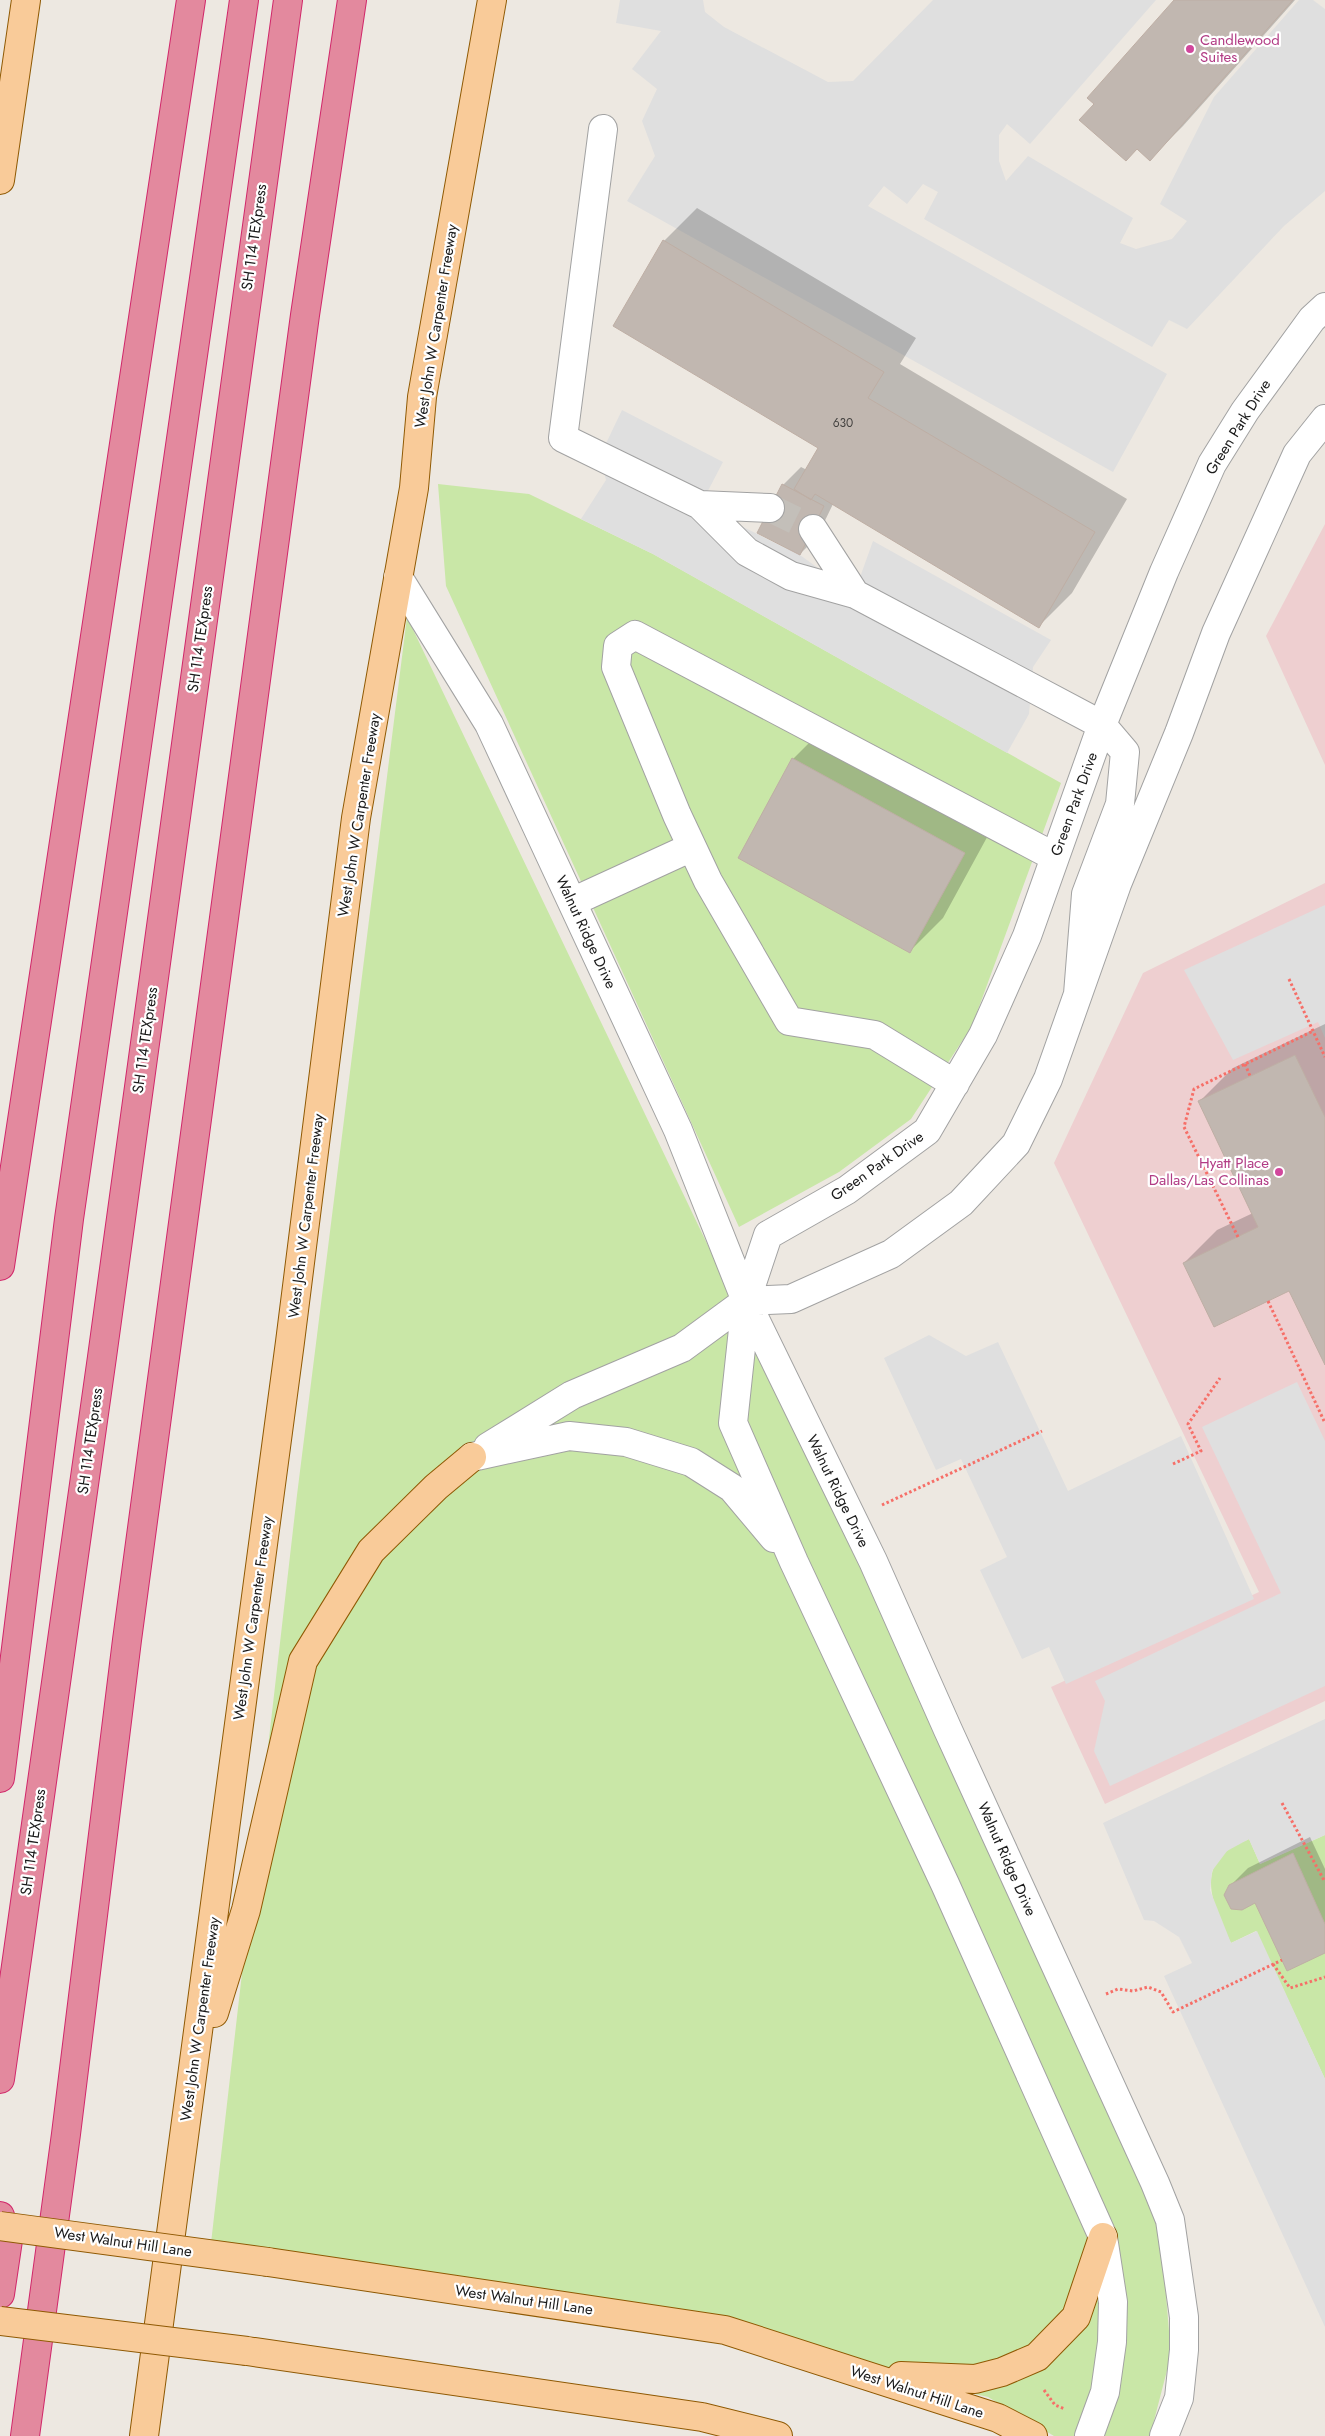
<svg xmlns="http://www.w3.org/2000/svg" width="1325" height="2436" font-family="Jost,sans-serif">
<rect width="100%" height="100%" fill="#ede8e1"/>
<path fill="#eecfd0" d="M 1325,524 L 1325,765 L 1266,636 Z
M 1325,883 L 1325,1701 L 1105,1804 L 1051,1687 L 1259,1592 L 1054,1163 L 1143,973 Z"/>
<path fill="#c9e7a7" d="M 438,484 L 529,494 L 653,554 L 1061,783 L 972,1026 L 911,1119 L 839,1172 L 739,1227 L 446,586 Z
M 407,617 L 757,1348 L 1158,2199 L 1171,2355 L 1150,2436 L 1054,2436 L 988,2397 L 861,2368 L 211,2243 L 297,1495 Z
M 1325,1835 L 1325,2079 L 1256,1931 L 1231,1943 C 1218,1915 1195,1874 1228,1850 C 1234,1845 1243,1842 1249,1839 L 1260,1864 Z"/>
<path fill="#dfdfdf" d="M 620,0 L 703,0 L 705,12 L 724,27 L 828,82 L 853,81 L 933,0 L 1156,0 L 1030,144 L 1007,124 L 999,135 L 999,161 L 1006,181 L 1028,156 L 1133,218 L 1120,243 L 1136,249 L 1172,239 L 1187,221 L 1160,204 L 1214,97 L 1299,0 L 1313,0 L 1325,9 L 1325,191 L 1284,226 L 1187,329 L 1169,320 L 1152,347 L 924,219 L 938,192 L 923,184 L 907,204 L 884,186 L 868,206 L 1167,374 L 1113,472 L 627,201 L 655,156 L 642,121 L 657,89 L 632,69 L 661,31 L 616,23 Z
M 622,410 L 723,462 L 700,506 L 800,555 L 854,594 L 873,541 L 1051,640 L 1033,667 L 1029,714 L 1007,753 L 653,554 L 581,519 L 606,480 L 600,456 Z
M 1325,905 L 1325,1038 L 1318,1022 L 1233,1060 L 1184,970 Z
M 929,1335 L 966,1356 L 998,1342 L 1068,1491 L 1181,1436 L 1254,1599 L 1066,1684 L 1049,1647 L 1022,1659 L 980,1570 L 1007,1557 L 961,1459 L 936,1470 L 884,1358 Z
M 1297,1382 L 1325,1441 L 1325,1686 L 1110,1786 L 1094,1751 L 1105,1701 L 1095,1681 L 1281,1593 L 1202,1427 Z
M 1325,1719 L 1325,1835 L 1260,1864 L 1249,1839 L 1227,1851 L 1212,1871 L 1210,1890 L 1231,1943 L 1257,1931 L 1325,2079 L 1325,2327 L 1164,1976 L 1192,1963 L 1179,1937 L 1154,1921 L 1144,1920 L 1103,1823 Z"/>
<path fill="#0003" d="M 1176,0 L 1295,0 L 1183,126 L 1150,159 L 1095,104 Z
M 697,208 L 916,338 L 900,364 L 1127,499 L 1072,593 L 1039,626 L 833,504 L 817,537 L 800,554 L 758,532 L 783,485 L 801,467 L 807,470 L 820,448 L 664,241 Z
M 826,726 L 997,819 L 943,918 L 910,951 L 740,857 L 793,759 Z
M 1325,1024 L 1325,1362 L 1290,1289 L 1184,1263 L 1217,1230 L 1253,1213 L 1200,1101 L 1233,1068 Z
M 1310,1837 L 1325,1869 L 1325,1951 L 1256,1902 L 1230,1886 L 1248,1868 Z"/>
<path fill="#c1b7b0" stroke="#beaea4" d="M 1174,0 L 1293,0 L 1150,161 L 1137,149 L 1126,161 L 1079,120 L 1094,104 L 1087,98 Z
M 663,240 L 884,372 L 868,398 L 1095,532 L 1039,628 L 815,494 L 811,500 L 794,489 L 818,448 L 613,326 Z
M 782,484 L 824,506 L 800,555 L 757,533 Z
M 792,758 L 965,853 L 910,953 L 738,858 Z
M 1295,1055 L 1325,1117 L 1325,1365 L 1289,1291 L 1214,1327 L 1183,1263 L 1258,1227 L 1198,1101 Z
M 1293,1853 L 1325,1924 L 1325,1953 L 1287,1971 L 1255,1903 L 1242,1910 L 1231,1909 L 1224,1895 L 1229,1885 Z"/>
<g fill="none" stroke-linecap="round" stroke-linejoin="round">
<path stroke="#c3bfb9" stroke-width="28" stroke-dasharray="28 14" stroke-linecap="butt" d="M 770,508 L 813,529"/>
<g stroke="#a2a2a2" stroke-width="30">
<path id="minor" d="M 603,129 L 563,438 L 700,505 L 747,552 L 791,576 L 855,594 L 1102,725 L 1125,752 L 1120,804 L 1086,894 L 1078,994
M 700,505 L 770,508
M 813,529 L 855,594
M 398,577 L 489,724 L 678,1130 L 746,1301 L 873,1561 L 948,1730 L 1155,2183 L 1170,2220 L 1184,2317 L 1184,2350 L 1179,2398 L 1164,2436
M 572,902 L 692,847
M 955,1084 L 875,1035 L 789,1021 L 708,881 L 677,815 L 616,667 L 618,646 L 635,635 L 1055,857
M 746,1301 L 791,1299 L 891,1254 L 961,1203 L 1016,1144 L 1048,1079 L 1117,884 L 1179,733 L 1216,633 L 1297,454 L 1325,419
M 488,1447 L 572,1395 L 682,1348 L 746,1301
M 472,1457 L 569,1436 L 626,1442 L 691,1462 L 732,1488 L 774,1538
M 1089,2436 L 1105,2392 L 1112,2342 L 1113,2302 L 1103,2237 L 945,1884 L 794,1562 L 733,1423 L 746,1301 L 768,1235 L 847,1190 L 927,1131 L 983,1035 L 1027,936 L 1102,725 L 1164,572 L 1212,464 L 1245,411 L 1312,319 L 1325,307"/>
</g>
<g stroke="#8f5903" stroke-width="30">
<path id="major" d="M 0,180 L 26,0
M 214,2013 L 246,1910 L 303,1661 L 371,1551 L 436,1487 L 472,1457
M 268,2262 L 725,2330 L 998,2418 L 1033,2436
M 247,2351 L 702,2417 L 778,2436
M 901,2376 L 975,2379 L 1002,2372 L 1037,2357 L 1076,2317 L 1103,2237
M 144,2436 L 290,1342 L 356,818 L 414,488 L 422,397 L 492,0"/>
</g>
<g stroke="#d1276a" stroke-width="30">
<path id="highway" d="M 0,1266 L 191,0
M 0,1778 L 69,1219 L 244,0
M 0,2079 L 102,1357 L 288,0
M 0,2216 L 8,2240 L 0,2294
M 25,2436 L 66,2134 L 127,1640 L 305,315 L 352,0"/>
</g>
<path stroke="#f66f68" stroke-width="3" stroke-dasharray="2.5 2.5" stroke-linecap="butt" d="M 1289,979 L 1325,1057
M 1245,1064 L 1250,1076
M 1238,1237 L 1184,1127 L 1194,1089 L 1313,1031
M 1268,1301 L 1325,1423
M 1173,1464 L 1201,1451 L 1188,1424 L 1220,1378
M 882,1505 L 1042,1431
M 1282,1803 L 1325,1882
M 1273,1964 L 1290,1988 L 1325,1977
M 1106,1994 L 1118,1989 L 1133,1991 L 1148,1987 L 1161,1992 L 1173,2012 L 1282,1960
M 1044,2390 L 1055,2405 L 1065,2409"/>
<use href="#minor" stroke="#fff" stroke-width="28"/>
<use href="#major" stroke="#f9cb99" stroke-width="28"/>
<use href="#highway" stroke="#e3899e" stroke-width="28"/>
<g stroke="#8f5903" stroke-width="30" stroke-linecap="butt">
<path id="major-bridge" d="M 0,2226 L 268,2262
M 0,2321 L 247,2351"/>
</g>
<use href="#major-bridge" stroke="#f9cb99" stroke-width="28"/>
</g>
<g fill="#d1479c" stroke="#fff" stroke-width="2">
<circle cx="1190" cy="49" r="5"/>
<circle cx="1279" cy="1172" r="5"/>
</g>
<g text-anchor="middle" stroke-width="4.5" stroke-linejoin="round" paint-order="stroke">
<g font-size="12" fill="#444240">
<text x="843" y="427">630</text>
</g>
<g font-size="15" fill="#b23c85" stroke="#fff" text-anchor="start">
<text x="1200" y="45">Candlewood<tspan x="1200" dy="17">Suites</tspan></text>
<text x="1269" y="1168" text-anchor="end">Hyatt Place<tspan x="1269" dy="17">Dallas/Las Collinas</tspan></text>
</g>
<g font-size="15" fill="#1b1b1b" stroke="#fff">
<text transform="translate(254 237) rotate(-82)" y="5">SH 114 TEXpress</text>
<text transform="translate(436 326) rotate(-81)" y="5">West John W Carpenter Freeway</text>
<text transform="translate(1238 427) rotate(-58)" y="5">Green Park Drive</text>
<text transform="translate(200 639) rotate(-82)" y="5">SH 114 TEXpress</text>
<text transform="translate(1074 804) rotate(-70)" y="5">Green Park Drive</text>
<text transform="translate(359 815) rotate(-81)" y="5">West John W Carpenter Freeway</text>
<text transform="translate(586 932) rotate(65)" y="5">Walnut Ridge Drive</text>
<text transform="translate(145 1040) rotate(-82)" y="5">SH 114 TEXpress</text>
<text transform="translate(877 1166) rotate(-35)" y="5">Green Park Drive</text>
<text transform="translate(306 1216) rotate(-83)" y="5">West John W Carpenter Freeway</text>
<text transform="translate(90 1441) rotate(-82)" y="5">SH 114 TEXpress</text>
<text transform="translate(838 1491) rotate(64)" y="5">Walnut Ridge Drive</text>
<text transform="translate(253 1618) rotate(-82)" y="5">West John W Carpenter Freeway</text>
<text transform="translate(33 1842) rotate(-82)" y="5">SH 114 TEXpress</text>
<text transform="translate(1007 1859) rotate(66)" y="5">Walnut Ridge Drive</text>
<text transform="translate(200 2019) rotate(-82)" y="5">West John W Carpenter Freeway</text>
<text transform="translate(123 2242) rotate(8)" y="5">West Walnut Hill Lane</text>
<text transform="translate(524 2300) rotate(8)" y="5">West Walnut Hill Lane</text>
<text transform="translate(917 2392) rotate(18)" y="5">West Walnut Hill Lane</text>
</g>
</g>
</svg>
